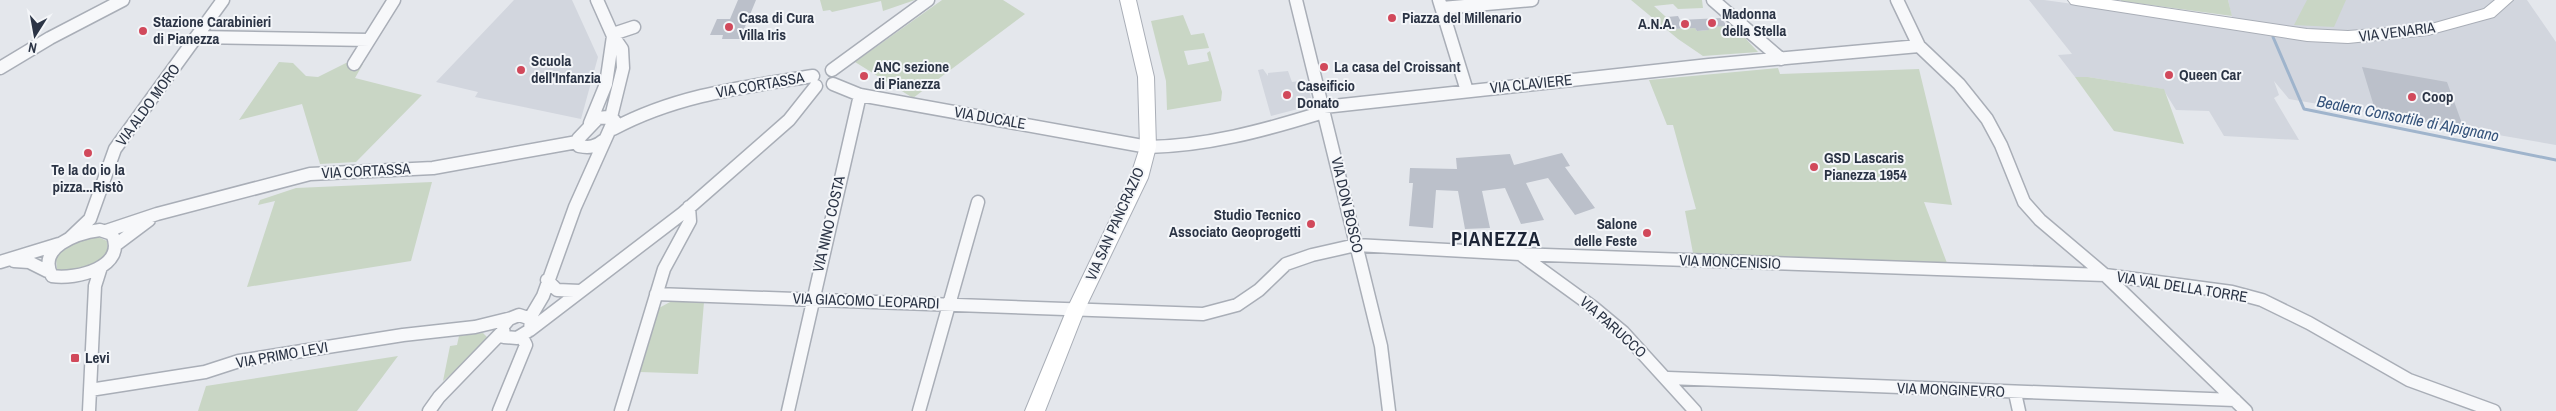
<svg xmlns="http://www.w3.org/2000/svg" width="2556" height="411" font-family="'Archivo Narrow',sans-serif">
<rect width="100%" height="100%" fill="#e4e7ec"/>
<path fill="#d2d6de" d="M 514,0 L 572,0 L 598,57 L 581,119 L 475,97 L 478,92 L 436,82 Z
M 2029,0 L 2044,0 L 2234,26 L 2228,0 L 2527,0 L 2556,42 L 2556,145 L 2289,99 L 2274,81 L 2279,95 L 2274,98 L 2299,140 L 2224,136 L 2209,111 L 2176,110 L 2163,89 L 2088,77 L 2075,77 L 2058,55 L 2072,54 Z
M 1263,69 L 1268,76 L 1268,73 L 1288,71 L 1292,82 L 1306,80 L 1313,105 L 1271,116 L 1258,70 Z"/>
<path fill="#c9d6c5" d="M 820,0 L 915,0 L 883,11 L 881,1 L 832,12 L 830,10 L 823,11 Z
M 942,0 L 1003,0 L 1025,14 L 913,98 L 855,62 Z
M 1631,0 L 1702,0 L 1703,8 L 1678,9 L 1673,4 L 1654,6 L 1666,17 L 1673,29 L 1695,28 L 1697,31 L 1708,30 L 1708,27 L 1733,25 L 1758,52 L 1703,56 L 1678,39 Z
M 2121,0 L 2228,0 L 2232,16 L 2121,1 Z
M 2307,0 L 2346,0 L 2334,27 L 2294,25 Z
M 1183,15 L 1191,35 L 1204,33 L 1209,48 L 1184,51 L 1188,65 L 1209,61 L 1207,53 L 1210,51 L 1222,92 L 1221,101 L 1167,110 L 1166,81 L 1151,21 Z
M 279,62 L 293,63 L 306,76 L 318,77 L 346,63 L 363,64 L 355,78 L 422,95 L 356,162 L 320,164 L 302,104 L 239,120 Z
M 1778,68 L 1780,74 L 1919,69 L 1952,205 L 1924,202 L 1947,263 L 1693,253 L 1685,211 L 1696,209 L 1673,125 L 1667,125 L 1649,80 Z
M 2075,77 L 2088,77 L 2164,89 L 2184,144 L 2114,131 Z
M 432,182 L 411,261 L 247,287 L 275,201 L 258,205 L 260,200 L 296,188 Z
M 96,236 L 107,241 C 113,266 78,269 62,272 L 57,269 L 56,259 C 65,243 79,241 96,236 Z
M 670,302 L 704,302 L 698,374 L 640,372 L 659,308 Z
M 483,333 L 489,339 L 488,342 L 443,381 L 450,346 L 457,345 L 459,336 Z
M 398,356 L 357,411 L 198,411 L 206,386 Z"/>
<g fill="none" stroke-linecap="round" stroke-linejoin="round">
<path stroke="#9fb4cc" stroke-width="3" d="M 2273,37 L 2304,109 L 2556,160"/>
</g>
<path fill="#bbc0ca" d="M 738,0 L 756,0 L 740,39 L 722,39 L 723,35 L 710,35 L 717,19 L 730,19 Z
M 1678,16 L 1680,20 L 1721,18 L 1727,26 L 1708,27 L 1709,30 L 1697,31 L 1695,28 L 1673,29 L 1667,17 Z
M 2362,67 L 2447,82 L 2464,129 L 2376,113 Z
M 1562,153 L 1570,166 L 1565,167 L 1595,208 L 1575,215 L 1548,178 L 1526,183 L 1544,220 L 1521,224 L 1505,188 L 1482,191 L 1490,228 L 1465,229 L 1458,191 L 1436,190 L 1433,228 L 1409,226 L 1413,183 L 1409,183 L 1410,168 L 1457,169 L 1456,158 L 1510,154 L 1514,165 Z"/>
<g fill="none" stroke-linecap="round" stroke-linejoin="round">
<g stroke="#a9aeb7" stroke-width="15">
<path id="street" d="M 597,0 L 613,36 L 622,49 L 623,68 L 611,117
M 1296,0 L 1381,346 L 1389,411
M 1439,0 L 1467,91
M 1713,0 L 1781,59
M 1897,0 L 1919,46 L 1959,84 L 1987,119 L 2001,145 L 2024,202 L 2040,220 L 2105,275 L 2246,411
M 1442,8 L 1532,0
M 613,34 L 634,27
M 196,37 L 369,40 L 394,0
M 354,64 L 369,40
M 0,68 L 50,38 L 123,0
M 832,70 L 928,0
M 833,84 L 860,95 L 1148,147 C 1206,146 1262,131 1317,114 L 1324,107 L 1709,65 L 1919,46
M 590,123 L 606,84 L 613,36
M 613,129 C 676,95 744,87 813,76
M 100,230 L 112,234 C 128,267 76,280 52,276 C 36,247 77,233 100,230 Z
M 106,231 L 157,214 L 310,174 L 433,168 L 577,142
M 69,239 L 90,219 L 115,149 L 223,0
M 117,244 L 149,220
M 1520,254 L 1593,307 L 1623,332 L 1695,411
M 14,261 L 29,262 L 47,271
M 0,262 L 59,244
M 547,280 L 557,290 L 580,291
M 656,294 L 1203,314 L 1237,305 L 1259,290 L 1286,264 L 1312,255 L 1356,245 L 1520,254 L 2105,275 L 2232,292 L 2262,300 L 2309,323 L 2409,380 L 2494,411
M 519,315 L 531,319 L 530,330 L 517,338 L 504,337 L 503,326 L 509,319 Z
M 530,318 L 543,296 L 575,207 L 614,120 L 608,117 L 598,118 L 578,139 L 579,146 C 589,148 596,147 604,140
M 530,330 L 683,213 L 789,120 L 816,86
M 1668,378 L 2235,400
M 90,390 L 205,372 L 239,361 L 403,335 L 475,327 L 512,318
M 2015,393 L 2019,411
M 89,411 L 95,286 L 101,267
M 429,411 L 439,397 L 502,332
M 499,411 L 526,345 L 522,337
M 621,411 L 664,269 L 690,221 L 689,207
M 788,411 L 860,95
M 919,411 L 978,202"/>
</g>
<g stroke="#a9aeb7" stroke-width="2">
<path id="secondary" d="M 1120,0 L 1136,0 L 1154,77 L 1156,147 L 1148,178 L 1085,309 L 1045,411 L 1025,411 L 1067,309 L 1130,178 L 1140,147 L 1138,77 Z
M 2068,0 L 2111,0 L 2307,29 L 2348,31 L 2428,25 L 2484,9 L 2495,0 L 2513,0 L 2494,17 L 2428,35 L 2348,43 L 2307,41 L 2076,5 L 2071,4 Z"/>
</g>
<use href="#street" stroke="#f7f8fa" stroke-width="12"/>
<use href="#secondary" fill="#fff" fill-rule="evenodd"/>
</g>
<g fill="#d1495b" stroke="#f4f6f9" stroke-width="2">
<circle cx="1392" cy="18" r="5"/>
<circle cx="1712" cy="23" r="5"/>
<circle cx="1685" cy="24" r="5"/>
<circle cx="729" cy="27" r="5"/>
<circle cx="143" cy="31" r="5"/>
<circle cx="1324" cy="67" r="5"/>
<circle cx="521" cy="70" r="5"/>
<circle cx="2169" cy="75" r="5"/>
<circle cx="864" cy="76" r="5"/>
<circle cx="1287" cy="95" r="5"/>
<circle cx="2412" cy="97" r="5"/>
<circle cx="88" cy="153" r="5"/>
<circle cx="1814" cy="167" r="5"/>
<circle cx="1311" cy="224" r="5"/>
<circle cx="1647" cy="233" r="5"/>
<rect x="70" y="353" width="10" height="10" rx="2.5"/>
</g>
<g text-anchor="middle" stroke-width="4" stroke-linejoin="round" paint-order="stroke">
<g font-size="15" font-weight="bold" fill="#2b3445" stroke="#f4f6f9" text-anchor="start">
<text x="1722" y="19">Madonna<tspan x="1722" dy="17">della Stella</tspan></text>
<text x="739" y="23">Casa di Cura<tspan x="739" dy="17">Villa Iris</tspan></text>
<text x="1402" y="23">Piazza del Millenario</text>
<text x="153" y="27">Stazione Carabinieri<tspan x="153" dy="17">di Pianezza</tspan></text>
<text x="1675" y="29" text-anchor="end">A.N.A.</text>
<text x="531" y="66">Scuola<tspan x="531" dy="17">dell'Infanzia</tspan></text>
<text x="874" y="72">ANC sezione<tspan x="874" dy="17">di Pianezza</tspan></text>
<text x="1334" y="72">La casa del Croissant</text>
<text x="2179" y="80">Queen Car</text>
<text x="1297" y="91">Caseificio<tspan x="1297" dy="17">Donato</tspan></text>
<text x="2422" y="102">Coop</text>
<text x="1824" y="163">GSD Lascaris<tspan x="1824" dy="17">Pianezza 1954</tspan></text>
<text x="88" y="175" text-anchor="middle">Te la do io la<tspan x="88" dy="17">pizza...Ristò</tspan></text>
<text x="1301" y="220" text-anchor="end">Studio Tecnico<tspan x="1301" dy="17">Associato Geoprogetti</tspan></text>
<text x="1637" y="229" text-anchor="end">Salone<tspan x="1637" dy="17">delle Feste</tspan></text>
<text x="85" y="363">Levi</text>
</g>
<g font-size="15" fill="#2b3445" stroke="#f4f6f9">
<text transform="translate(2397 32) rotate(-7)" y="5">VIA VENARIA</text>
<text transform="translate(1531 84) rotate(-6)" y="5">VIA CLAVIERE</text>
<text transform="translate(760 85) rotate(-10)" y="5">VIA CORTASSA</text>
<text transform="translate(148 105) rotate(-54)" y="5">VIA ALDO MORO</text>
<text transform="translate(990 118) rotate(10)" y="5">VIA DUCALE</text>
<text transform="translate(366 171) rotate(-3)" y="5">VIA CORTASSA</text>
<text transform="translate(1347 205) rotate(77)" y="5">VIA DON BOSCO</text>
<text transform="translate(829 224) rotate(-77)" y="5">VIA NINO COSTA</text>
<text transform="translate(1115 224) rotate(-66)" y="5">VIA SAN PANCRAZIO</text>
<text transform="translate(1730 262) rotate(2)" y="5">VIA MONCENISIO</text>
<text transform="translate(2182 287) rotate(9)" y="5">VIA VAL DELLA TORRE</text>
<text transform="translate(866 301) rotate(2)" y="5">VIA GIACOMO LEOPARDI</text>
<text transform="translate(1613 327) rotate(42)" y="5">VIA PARUCCO</text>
<text transform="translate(282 355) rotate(-10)" y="5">VIA PRIMO LEVI</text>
<text transform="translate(1951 390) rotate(2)" y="5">VIA MONGINEVRO</text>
</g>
<g font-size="16" font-style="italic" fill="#34527a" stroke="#f4f6f9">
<text transform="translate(2408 118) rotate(11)" y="6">Bealera Consortile di Alpignano</text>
</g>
<g font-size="20" font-weight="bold" letter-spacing="1" fill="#1d2536" stroke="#f4f6f9">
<text x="1496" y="246">PIANEZZA</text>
</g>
</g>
<g transform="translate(35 35) rotate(191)" stroke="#f4f6f9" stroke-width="4" paint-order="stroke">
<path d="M0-4L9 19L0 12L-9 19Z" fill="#2b3445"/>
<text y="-8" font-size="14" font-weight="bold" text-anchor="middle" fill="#2b3445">N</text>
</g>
</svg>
